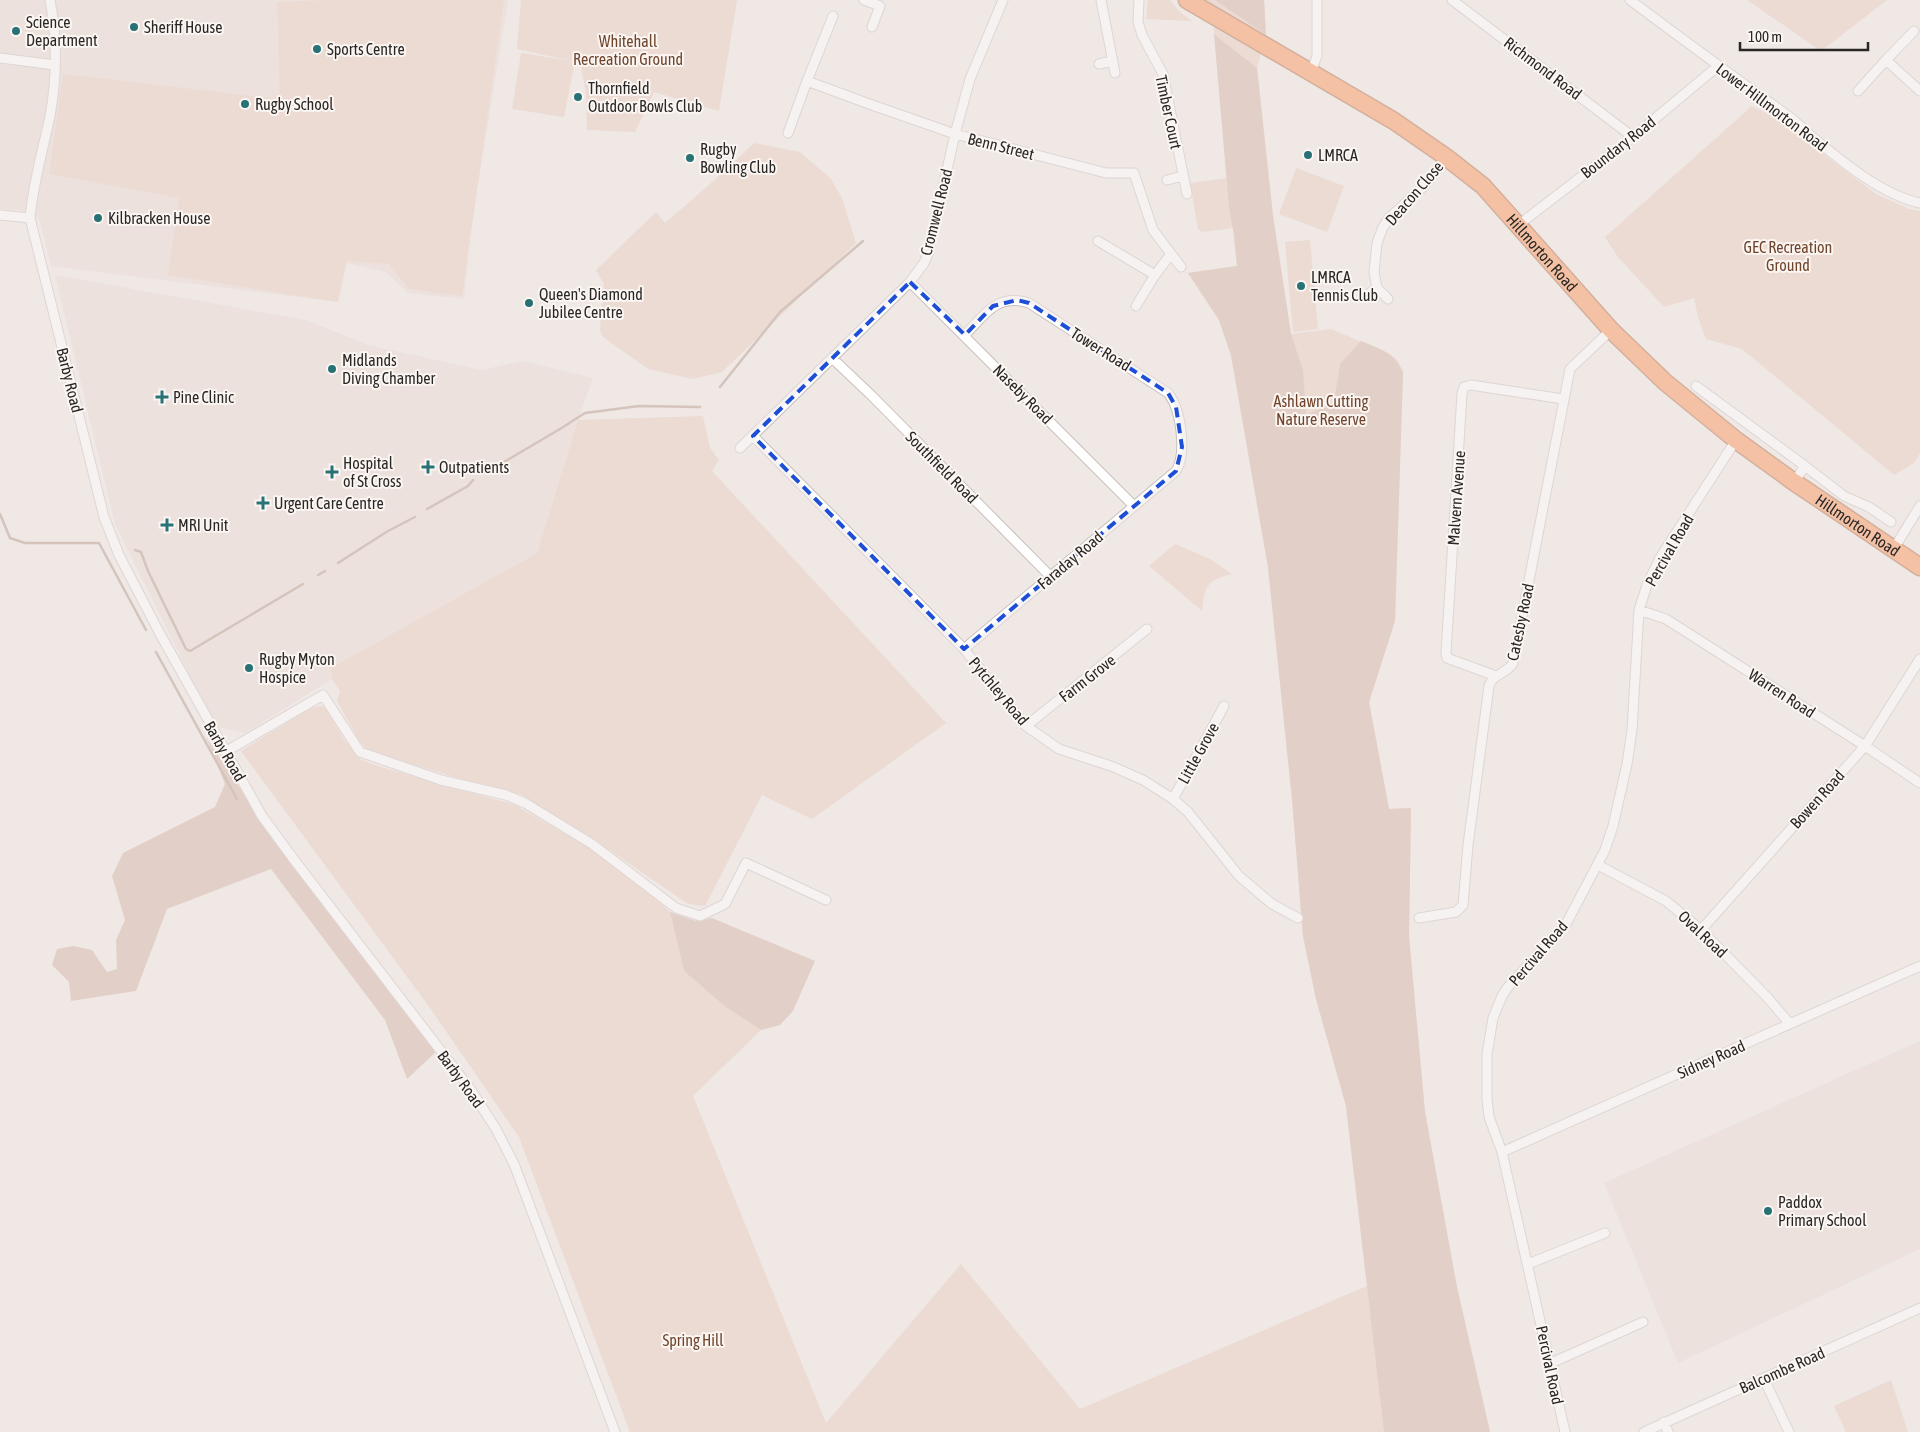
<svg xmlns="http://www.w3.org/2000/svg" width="1920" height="1432" font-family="'Asap Condensed',sans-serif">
<rect width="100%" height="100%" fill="#efe8e5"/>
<path fill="#e8dad3" d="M 0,0 L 508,0 L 471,227 L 464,299 L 408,293 L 386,272 L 347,263 L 338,302 L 51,266 L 39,218 L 20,210 L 0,209 Z
M 55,275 L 306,320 L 368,345 L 482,370 L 523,361 L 593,378 L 578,420 L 537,553 L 331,668 L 332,679 L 245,733 L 215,726 L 115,524 Z
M 1920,1041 L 1920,1249 L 1678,1363 L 1604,1183 Z"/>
<path fill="#e8ccbd" d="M 325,0 L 504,0 L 462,296 L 409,289 L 389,264 L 346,261 L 338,302 L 168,275 L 179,198 L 49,174 L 63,74 L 280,99 L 277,2 Z
M 521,0 L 737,0 L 719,111 L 654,92 L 635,132 L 587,130 L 586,93 L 580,62 L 575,61 L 564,117 L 512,109 L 521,53 L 572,61 L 517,49 Z
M 1148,0 L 1170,0 L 1179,11 L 1192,21 L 1146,19 Z
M 1205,0 L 1264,0 L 1266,35 L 1257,68 L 1273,216 L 1291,334 L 1331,329 L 1390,354 L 1398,361 L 1403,372 L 1395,621 L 1369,702 L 1389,809 L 1411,808 L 1409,937 L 1425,1112 L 1457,1287 L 1490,1432 L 630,1432 L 519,1137 L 430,1008 L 241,751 L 309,709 L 319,706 L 325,707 L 345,741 L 361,760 L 381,767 L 515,805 L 594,851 L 646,891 L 670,912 L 684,971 L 761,1030 L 693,1096 L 826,1423 L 961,1264 L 1080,1409 L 1367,1286 L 1346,1106 L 1316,999 L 1303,936 L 1292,799 L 1268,567 L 1231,356 L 1219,320 L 1188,273 L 1237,266 L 1233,228 L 1202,232 L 1198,229 L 1190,183 L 1227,178 L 1213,20 Z
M 1747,0 L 1887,0 L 1821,51 Z
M 1751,106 L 1770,114 L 1876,194 L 1909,209 L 1920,211 L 1920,453 L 1914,463 L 1894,475 L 1742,349 L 1706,339 L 1698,317 L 1694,298 L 1664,307 L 1618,257 L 1605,237 L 1742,115 Z
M 754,143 L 800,152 L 831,179 L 842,198 L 856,243 L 722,372 L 693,379 L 648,369 L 603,337 L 600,330 L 604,284 L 596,270 L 656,212 L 665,223 L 717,178 Z
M 1296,168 L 1344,186 L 1327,232 L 1279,214 Z
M 1310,240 L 1318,329 L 1293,332 L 1285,242 Z
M 703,416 L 710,448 L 719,460 L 712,471 L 946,723 L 812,819 L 762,795 L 705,906 L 688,904 L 592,838 L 520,794 L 480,785 L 367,750 L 357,737 L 337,701 L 340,691 L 332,679 L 331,668 L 537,553 L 578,420 Z
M 1175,544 L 1210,559 L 1232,574 C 1206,581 1205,585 1202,611 L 1149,566 Z
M 1891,1380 L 1908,1432 L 1846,1432 L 1834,1406 Z"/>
<path fill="#d2b4a5" d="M 1215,0 L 1264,0 L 1266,35 Z
M 1214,34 L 1257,68 L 1273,216 L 1291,334 L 1303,370 L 1306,415 L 1334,402 L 1340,364 L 1361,341 C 1380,349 1394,352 1403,372 L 1395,621 L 1369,702 L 1389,809 L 1411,808 L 1409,937 L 1425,1112 L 1457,1287 L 1490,1432 L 1384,1432 L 1346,1106 L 1316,999 L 1303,936 L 1292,799 L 1268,567 L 1231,355 L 1219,320 L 1188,273 L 1237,266 L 1234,235 L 1229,207 Z
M 206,737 L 287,858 L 438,1050 L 407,1079 L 385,1020 L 271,869 L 167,909 L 136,991 L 71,1001 L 69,982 L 52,965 L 57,949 L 73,946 L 92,950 L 107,972 L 117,969 L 116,940 L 125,920 L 112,876 L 123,853 L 215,807 L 225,784 Z
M 670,912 L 696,921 L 712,918 L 815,961 L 793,1011 L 780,1025 L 761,1030 L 726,1007 L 684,971 Z"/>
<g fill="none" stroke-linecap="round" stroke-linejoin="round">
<path stroke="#b69a8b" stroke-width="2.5" d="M 720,387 L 780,312 L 863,241
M 492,469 L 560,429 L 585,413 L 639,406 L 700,407
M 427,509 L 468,486 L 473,480
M 0,514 L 10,538 L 25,543 L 99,543 L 146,630
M 135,550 L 141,552 L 148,571 L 186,649 L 190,651 L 303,584
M 338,563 L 388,531 L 415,517
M 318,575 L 325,571
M 156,652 L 237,799"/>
<g stroke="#c7c1be" stroke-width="11">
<path id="street" d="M 50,0 C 57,37 57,78 50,116 C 43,150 33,183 30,218 L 104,517 L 119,555 L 159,632 L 262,816 L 295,861 L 471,1090 L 496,1129 L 514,1164 L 615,1432
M 864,0 L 880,6 L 872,27
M 1101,0 L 1115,73
M 1139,0 L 1138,22 L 1142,35 L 1163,74 L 1187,194
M 1452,0 L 1633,137
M 1630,0 C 1682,39 1734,77 1787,115 C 1798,123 1806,132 1816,140 C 1845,164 1883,195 1920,203
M 833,16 L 807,81 L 872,105 L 955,134 L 1106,173 L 1134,173 L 1153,230 L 1181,267
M 0,58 L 55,65
M 1886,60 L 1914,31
M 1099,64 L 1113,61
M 1311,72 L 1317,56 L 1317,0
M 1858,91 L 1886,60 L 1920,91
M 788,133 L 807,81
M 1167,180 L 1183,176
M 0,215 L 30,218
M 1517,226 L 1633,137 L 1718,66
M 1098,241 L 1155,275
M 910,282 L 1134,506
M 1366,296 L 1377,288
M 1388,299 L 1377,288 L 1374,272 L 1377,243 L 1383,227 L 1390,217 L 1424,186 L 1446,157
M 1136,306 L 1155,275 L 1171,254
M 832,358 L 872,396 L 1051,577
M 1696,386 L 1805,466
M 753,436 L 964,649 L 1026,726 L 1059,749 L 1111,766 L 1143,780 L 1173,799 L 1188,812 L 1239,876 L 1272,904 L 1298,918
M 740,448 L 910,282 L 924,263 L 928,254 L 955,134 L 970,79 L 1003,0
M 1794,482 L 1805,466 L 1844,496 L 1869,507 L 1891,522
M 1893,550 L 1920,506
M 1639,610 L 1666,619 L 1865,746 L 1920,783
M 964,649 L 1176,471 C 1187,453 1181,409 1168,393 L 1029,303 C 997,293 985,314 965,335
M 1496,676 L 1447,658 L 1446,653 L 1462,394 L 1464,387 L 1471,385 L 1563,399
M 1026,726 L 1147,629
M 225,752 L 323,695 L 360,752 L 441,780 L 506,795 L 525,803 L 592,844 L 676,908 L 700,916 L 725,904 L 746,863 L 826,900
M 1173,799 L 1224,706
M 1598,865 L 1666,901 L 1701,930 L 1767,997 L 1790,1024
M 1419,918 L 1456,912 L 1463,905 L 1468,845 L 1489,686 C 1493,673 1507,674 1513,663 L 1570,369 L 1611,330
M 1701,930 L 1865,746 L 1920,659
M 1502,1152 L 1920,966
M 1528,1264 L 1605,1233
M 1549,1364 L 1643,1322
M 1764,1379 L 1789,1432
M 1664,1422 L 1668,1432
M 1565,1432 L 1502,1152 L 1489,1117 L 1487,1099 L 1487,1054 L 1493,1018 L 1502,996 L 1508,987 L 1566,924 L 1605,850 L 1613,826 L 1627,764 L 1632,730 L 1639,610 L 1647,585 L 1660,558 L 1736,440
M 1644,1432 L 1920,1308"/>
</g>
<g stroke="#b16d45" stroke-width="19">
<g id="highway">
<path id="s1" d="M 1187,0 L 1394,121 L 1446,157 L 1483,186 L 1611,330 L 1665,382 L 1736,440 L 1794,482 L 1920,567"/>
</g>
</g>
<use href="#street" stroke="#fff" stroke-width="9"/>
<use href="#highway" stroke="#fa9356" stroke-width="16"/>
</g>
<path d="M0 0H1920V1432H0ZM 910,282 L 965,335 L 993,306 L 1017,300 L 1029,303 L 1168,393 L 1176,407 L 1182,447 L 1176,471 L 964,649 L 753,436 Z" fill="#efe8e5" fill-opacity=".55" fill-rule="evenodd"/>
<path fill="none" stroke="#1d4ed8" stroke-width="4" stroke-dasharray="10 6" stroke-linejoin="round" d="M 910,282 L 965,335 L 993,306 L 1017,300 L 1029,303 L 1168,393 L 1176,407 L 1182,447 L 1176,471 L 964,649 L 753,436 Z"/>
<g fill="#287276" stroke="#fcf6f3" stroke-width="2">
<circle cx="134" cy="27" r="5"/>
<circle cx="16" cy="31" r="5"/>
<circle cx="317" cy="49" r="5"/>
<circle cx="578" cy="97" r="5"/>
<circle cx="245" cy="104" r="5"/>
<circle cx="1308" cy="155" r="5"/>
<circle cx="690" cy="158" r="5"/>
<circle cx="98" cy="218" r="5"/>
<circle cx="1301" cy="286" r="5"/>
<circle cx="529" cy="303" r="5"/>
<circle cx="332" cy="369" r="5"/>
<path d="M159.5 389.5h5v5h5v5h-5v5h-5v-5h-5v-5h5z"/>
<path d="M425.5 459.5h5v5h5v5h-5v5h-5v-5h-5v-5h5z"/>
<path d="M329.5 464.5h5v5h5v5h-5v5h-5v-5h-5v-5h5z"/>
<path d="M260.5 495.5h5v5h5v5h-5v5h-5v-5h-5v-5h5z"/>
<path d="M164.5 517.5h5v5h5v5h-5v5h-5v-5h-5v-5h5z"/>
<circle cx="249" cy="668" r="5"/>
<circle cx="1768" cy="1211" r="5"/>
</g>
<g text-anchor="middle" stroke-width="4" stroke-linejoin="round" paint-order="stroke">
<g font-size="16" fill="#292726" stroke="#fcf6f3" text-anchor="start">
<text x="26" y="28">Science<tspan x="26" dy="18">Department</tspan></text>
<text x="144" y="33">Sheriff House</text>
<text x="327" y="55">Sports Centre</text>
<text x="588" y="94">Thornfield<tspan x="588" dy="18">Outdoor Bowls Club</tspan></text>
<text x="255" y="110">Rugby School</text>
<text x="700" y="155">Rugby<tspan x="700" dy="18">Bowling Club</tspan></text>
<text x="1318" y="161">LMRCA</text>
<text x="108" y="224">Kilbracken House</text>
<text x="1311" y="283">LMRCA<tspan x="1311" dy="18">Tennis Club</tspan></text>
<text x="539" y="300">Queen's Diamond<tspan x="539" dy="18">Jubilee Centre</tspan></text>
<text x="342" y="366">Midlands<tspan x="342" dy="18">Diving Chamber</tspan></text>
<text x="173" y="403">Pine Clinic</text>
<text x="343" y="469">Hospital<tspan x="343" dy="18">of St Cross</tspan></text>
<text x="439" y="473">Outpatients</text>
<text x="274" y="509">Urgent Care Centre</text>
<text x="178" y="531">MRI Unit</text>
<text x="259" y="665">Rugby Myton<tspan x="259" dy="18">Hospice</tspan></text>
<text x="1778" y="1208">Paddox<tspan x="1778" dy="18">Primary School</tspan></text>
</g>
<g font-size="16" fill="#6f442c" stroke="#fcf6f3">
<text x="628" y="47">Whitehall<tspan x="628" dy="18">Recreation Ground</tspan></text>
<text x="1788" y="253">GEC Recreation<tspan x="1788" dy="18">Ground</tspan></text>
<text x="1321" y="407">Ashlawn Cutting<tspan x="1321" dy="18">Nature Reserve</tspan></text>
<text x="693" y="1346">Spring Hill</text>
</g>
<g font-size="16" fill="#292726" stroke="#fcf6f3">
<text transform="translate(1543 68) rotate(37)" y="6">Richmond Road</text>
<text transform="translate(1772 107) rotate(37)" y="6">Lower Hillmorton Road</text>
<text transform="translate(1169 112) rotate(78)" y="6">Timber Court</text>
<text transform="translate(1001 146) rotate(14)" y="6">Benn Street</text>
<text transform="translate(1618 147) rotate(-38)" y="6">Boundary Road</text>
<text transform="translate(1414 193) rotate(-49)" y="6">Deacon Close</text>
<text transform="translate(936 212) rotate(-76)" y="6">Cromwell Road</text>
<text dy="6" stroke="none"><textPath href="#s1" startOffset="439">Hillmorton Road</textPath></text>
<text transform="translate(1101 349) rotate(32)" y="6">Tower Road</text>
<text transform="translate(70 380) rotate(76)" y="6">Barby Road</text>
<text transform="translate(1023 394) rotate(45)" y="6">Naseby Road</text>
<text transform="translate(942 467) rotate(45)" y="6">Southfield Road</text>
<text transform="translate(1456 498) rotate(-86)" y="6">Malvern Avenue</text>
<text dy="6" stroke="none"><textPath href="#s1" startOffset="858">Hillmorton Road</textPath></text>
<text transform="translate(1669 550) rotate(-60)" y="6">Percival Road</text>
<text transform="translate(1070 560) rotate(-40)" y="6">Faraday Road</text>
<text transform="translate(1520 622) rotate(-78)" y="6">Catesby Road</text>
<text transform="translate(1087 678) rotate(-38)" y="6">Farm Grove</text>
<text transform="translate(999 691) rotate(50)" y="6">Pytchley Road</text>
<text transform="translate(1782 693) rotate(33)" y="6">Warren Road</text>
<text transform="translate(225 751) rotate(60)" y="6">Barby Road</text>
<text transform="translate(1198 753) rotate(-61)" y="6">Little Grove</text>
<text transform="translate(1817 799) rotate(-48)" y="6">Bowen Road</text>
<text transform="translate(1703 934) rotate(43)" y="6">Oval Road</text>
<text transform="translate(1538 953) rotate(-49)" y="6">Percival Road</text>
<text transform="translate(1711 1059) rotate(-24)" y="6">Sidney Road</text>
<text transform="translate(461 1079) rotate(54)" y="6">Barby Road</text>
<text transform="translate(1550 1365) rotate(78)" y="6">Percival Road</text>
<text transform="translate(1782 1370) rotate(-24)" y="6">Balcombe Road</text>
</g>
</g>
<path d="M1740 42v8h128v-8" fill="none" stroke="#292726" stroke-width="2.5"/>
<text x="1748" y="42" font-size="15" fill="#292726" stroke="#fcf6f3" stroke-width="4" paint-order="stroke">100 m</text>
</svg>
